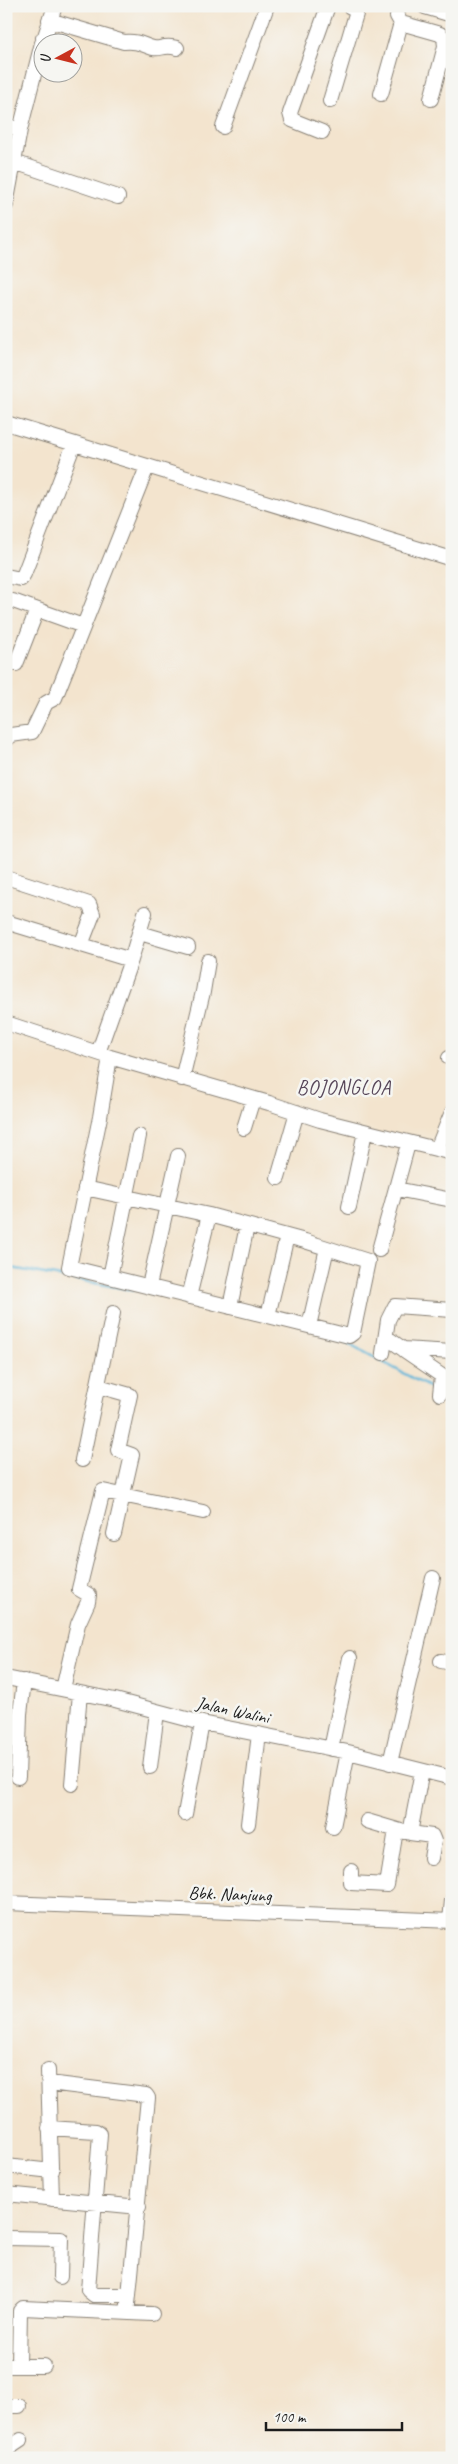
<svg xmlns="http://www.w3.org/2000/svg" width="458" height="2464" font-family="Caveat,sans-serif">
<rect width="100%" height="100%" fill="#f6f6f2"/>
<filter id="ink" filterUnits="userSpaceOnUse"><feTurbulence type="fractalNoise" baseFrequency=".02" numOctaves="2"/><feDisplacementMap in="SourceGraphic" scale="10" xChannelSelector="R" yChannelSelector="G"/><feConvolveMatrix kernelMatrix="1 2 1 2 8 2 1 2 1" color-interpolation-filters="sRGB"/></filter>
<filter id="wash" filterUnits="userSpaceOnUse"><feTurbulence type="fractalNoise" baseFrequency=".0096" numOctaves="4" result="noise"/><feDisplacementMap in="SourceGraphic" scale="20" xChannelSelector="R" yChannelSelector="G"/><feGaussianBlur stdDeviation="1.12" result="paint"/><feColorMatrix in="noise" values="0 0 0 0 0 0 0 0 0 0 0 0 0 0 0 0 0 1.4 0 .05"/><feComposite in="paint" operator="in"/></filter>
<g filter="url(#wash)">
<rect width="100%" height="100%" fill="#f3e4ce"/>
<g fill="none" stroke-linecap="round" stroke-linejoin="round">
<path stroke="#5bb5d9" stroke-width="2.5" d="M 6,1267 L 133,1290
M 344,1341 L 436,1391"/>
</g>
</g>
<g filter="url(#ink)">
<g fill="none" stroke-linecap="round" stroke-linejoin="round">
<g stroke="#888075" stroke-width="16">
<path id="minor" d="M 399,6 L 397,16 L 401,23 L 440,34 L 444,38 L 445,46 L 431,99
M 425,7 L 452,15
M 49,20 L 124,42 C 139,41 140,44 153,48 C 161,50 164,44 177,48
M 43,38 L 59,42
M 43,42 L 55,6
M 381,94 L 401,23
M 330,101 L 356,14 L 355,9 L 349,6
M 6,125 L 20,130
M 223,127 L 267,6
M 322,132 L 292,120 L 290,113 L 328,6
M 14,162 L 118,197
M 6,205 L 20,130 L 42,43
M 6,423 L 452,559
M 6,576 L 21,579 L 24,574 L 74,444
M 13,601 L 83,626
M 16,664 L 37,610
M 6,740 L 11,735 L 32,732 L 46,703 L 55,698 L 147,467
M 6,877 L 89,904 L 93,914 L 81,945
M 6,922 L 131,960 L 98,1053
M 140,933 L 188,947
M 131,960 L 145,913
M 6,1023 L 110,1057 L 269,1103 L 320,1120 L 452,1153
M 449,1058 L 452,1059
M 182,1079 L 203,992 L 208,961
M 244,1128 L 253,1099
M 437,1149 L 452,1112
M 278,1178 L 297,1112
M 85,1188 L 209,1215 L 305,1241 L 368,1261 L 353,1333 L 349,1336 L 69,1267 L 100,1117 L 110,1057
M 396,1189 L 452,1200
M 349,1207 L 365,1132
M 379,1250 L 408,1144
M 110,1277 L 139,1136
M 149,1286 L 178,1156
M 189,1297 L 209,1215
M 230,1307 L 247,1226
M 268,1316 L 287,1236
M 309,1326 L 327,1248
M 386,1337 L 403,1349 L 452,1352
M 404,1350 L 442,1376 L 440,1394
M 383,1353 L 388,1320 L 395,1306 L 452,1310
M 98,1386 L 130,1395 L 118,1450 L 132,1455 L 114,1534
M 82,1460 L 113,1313
M 441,1661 L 452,1663
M 6,1678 L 115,1700 L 202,1723 L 348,1752 L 452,1778
M 63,1689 L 78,1624 L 88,1602 L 89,1595 L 79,1589 L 103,1491 L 203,1512
M 331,1749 L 350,1658
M 390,1763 L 433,1578
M 150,1767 L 157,1712
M 422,1771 L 410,1833 L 432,1836 L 434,1841 L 431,1858
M 18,1777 L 20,1714 L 24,1681
M 72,1784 L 80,1693
M 185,1814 L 202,1723
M 367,1821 L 404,1832
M 248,1824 L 259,1734
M 333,1827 L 348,1752
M 351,1871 L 351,1883 L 387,1885 L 396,1830
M 6,1903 L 452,1921
M 450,1921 L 452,1900
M 48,2070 L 52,2199
M 49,2083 L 146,2095 L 148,2098 L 129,2295
M 49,2128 L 96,2131 L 100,2134 L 88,2290 L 94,2295 L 129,2295 L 127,2313
M 6,2166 L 52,2171
M 6,2194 L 139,2207
M 6,2238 L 61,2239 L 60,2277
M 19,2365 L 20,2311 L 23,2308 L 152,2314
M 6,2366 L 44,2366
M 6,2406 L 19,2406
M 6,2450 L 21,2440"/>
</g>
<use href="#minor" stroke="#fff" stroke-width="14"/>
</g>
</g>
<g text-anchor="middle" stroke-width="5" stroke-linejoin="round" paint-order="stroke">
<g font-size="18" fill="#1c1c1c" stroke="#f6f6f2">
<text transform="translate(233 1710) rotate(12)" y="6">Jalan Walini</text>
<text transform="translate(230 1894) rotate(2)" y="6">Bbk. Nanjung</text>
</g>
<g font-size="20" letter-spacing="1" fill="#574659" stroke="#f6f6f2">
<text x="344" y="1094">BOJONGLOA</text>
</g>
</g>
<rect width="458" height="2464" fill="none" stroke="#f6f6f2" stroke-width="25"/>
<g transform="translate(58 58) rotate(263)"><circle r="24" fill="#f6f6f2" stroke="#9f9f9c"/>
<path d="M0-4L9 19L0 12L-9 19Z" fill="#c8321e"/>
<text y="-8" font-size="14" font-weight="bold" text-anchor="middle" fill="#1c1c1c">U</text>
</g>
<path d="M266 2422v8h136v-8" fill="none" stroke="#1c1c1c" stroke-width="2.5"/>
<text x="273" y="2422" font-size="15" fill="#1c1c1c" stroke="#f6f6f2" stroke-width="4" paint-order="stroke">100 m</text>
</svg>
